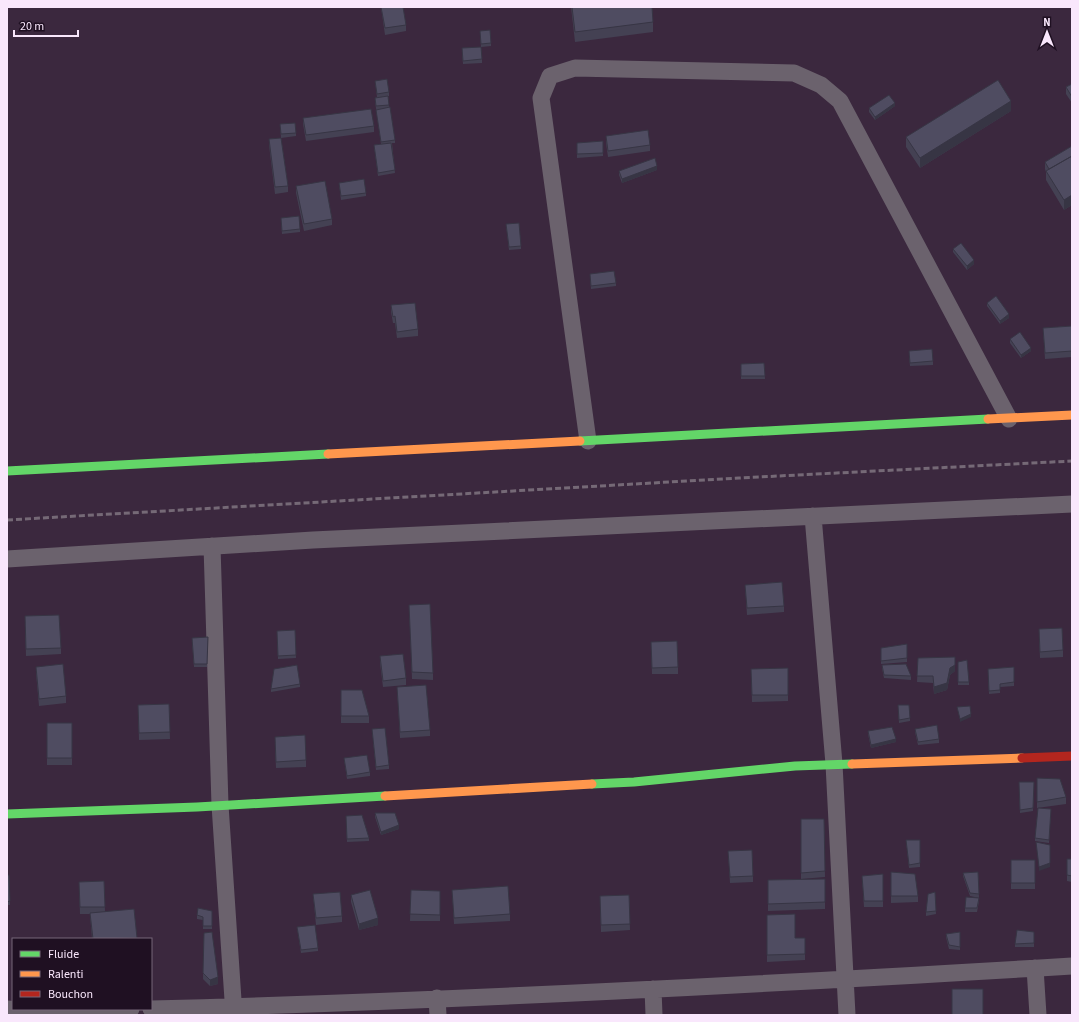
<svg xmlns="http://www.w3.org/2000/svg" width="1079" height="1022" font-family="'Source Sans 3',sans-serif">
<rect width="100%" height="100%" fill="#3b283e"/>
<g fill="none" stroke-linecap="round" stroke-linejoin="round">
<path stroke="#6b626d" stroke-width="17" d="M 588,441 L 541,98 L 550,76 L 575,68 L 794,73 L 821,85 L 840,101 L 1009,419
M 813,516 L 834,764 L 847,1015
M 212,546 L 220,805 L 234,1015
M 7,559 L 313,540 L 1072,504
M 1035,968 L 1038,1015
M 653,989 L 654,1015
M 437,998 L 438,1015
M 7,1009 L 36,1011 L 131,1009
M 151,1009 C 458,1001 765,984 1072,966"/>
<path stroke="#63d668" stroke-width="9" d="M 580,441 L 988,419
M 7,471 L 328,454
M 592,784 L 634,782 L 795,766 L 852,764
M 7,814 L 197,807 L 385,796"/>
<path stroke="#ff974d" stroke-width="9" d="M 988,419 L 1072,415
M 328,454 L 580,441
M 852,764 L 1022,758
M 385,796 L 592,784"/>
<path stroke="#b3261e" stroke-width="9" d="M 1022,758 L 1072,756"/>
<path stroke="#756976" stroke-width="3" stroke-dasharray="6 3" stroke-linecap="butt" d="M 7,520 L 739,478 L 1072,461"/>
</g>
<path fill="#444153" d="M 381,7 L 403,7 L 406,25 L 406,31 L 385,35 Z
M 571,7 L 652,7 L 653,22 L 653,32 L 575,42 Z
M 480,31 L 491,43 L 491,46 L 481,47 Z
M 462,51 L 482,59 L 482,63 L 463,64 Z
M 375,81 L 389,92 L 389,96 L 387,96 L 389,105 L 395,140 L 395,143 L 392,143 L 395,173 L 378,176 L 374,145 L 381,144 L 375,101 L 375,98 L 377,97 Z
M 1072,84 L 1072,103 L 1066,94 L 1066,87 Z
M 895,106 L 875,120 L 869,112 L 869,108 Z
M 1011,111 L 920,168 L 906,147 L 906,137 Z
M 303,118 L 374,126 L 374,132 L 306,141 L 303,124 Z
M 280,124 L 296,133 L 296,136 L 281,138 L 288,186 L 288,192 L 275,194 L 269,145 L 269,139 L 281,138 Z
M 606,136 L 650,145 L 650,151 L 608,157 L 606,143 Z
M 603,141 L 603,156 L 577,158 L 577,143 Z
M 1072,146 L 1072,205 L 1064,210 L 1046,180 L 1046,172 L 1045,169 L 1045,162 Z
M 657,170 L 622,183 L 619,175 L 619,171 Z
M 339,183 L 366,193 L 366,196 L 341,200 Z
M 296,186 L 332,219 L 332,225 L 304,231 L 296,193 Z
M 281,218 L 300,229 L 300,232 L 282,234 Z
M 506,224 L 521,246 L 521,249 L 509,250 Z
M 953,249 L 974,264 L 967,270 L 953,252 Z
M 590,274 L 616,283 L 616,286 L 591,289 Z
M 987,303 L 1009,318 L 1000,324 L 987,306 Z
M 391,305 L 418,329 L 418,336 L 397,338 L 395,323 L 393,323 L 391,312 Z
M 1072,326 L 1072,357 L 1045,359 L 1043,328 Z
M 1010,339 L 1031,351 L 1021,358 L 1010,343 Z
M 909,354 L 933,361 L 933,365 L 910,366 Z
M 764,363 L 765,379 L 741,379 L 741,364 Z
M 745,585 L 784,606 L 784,612 L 747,615 Z
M 409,605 L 433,673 L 433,680 L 412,679 Z
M 25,623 L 61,648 L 61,654 L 26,656 Z
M 295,630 L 296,658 L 278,659 L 277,631 Z
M 1039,635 L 1063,650 L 1063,657 L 1040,658 Z
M 208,637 L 207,667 L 194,667 L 192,641 Z
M 651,642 L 678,667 L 678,674 L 652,674 Z
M 907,644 L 907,662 L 881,664 L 881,648 Z
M 380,656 L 406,678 L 406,685 L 383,687 L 380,663 Z
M 918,658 L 955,671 L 950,675 L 947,690 L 934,694 L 933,683 L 917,682 Z
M 958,662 L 969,682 L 969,685 L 958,685 Z
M 882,665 L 911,676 L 911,680 L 884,678 L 882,668 Z
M 36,667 L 66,696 L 66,703 L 39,706 L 36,673 Z
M 1014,667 L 1014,686 L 1000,687 L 1000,693 L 989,694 L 988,669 Z
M 751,669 L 788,695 L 788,701 L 752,702 Z
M 300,684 L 300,687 L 271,692 L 271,689 Z
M 397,687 L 430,730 L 430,736 L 400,738 Z
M 341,690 L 369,716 L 369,723 L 341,723 Z
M 169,704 L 170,739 L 139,740 L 138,705 Z
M 898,705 L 910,718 L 910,721 L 899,723 Z
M 47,723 L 72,723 L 72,765 L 47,765 Z
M 372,729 L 389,765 L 389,769 L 376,770 Z
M 915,729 L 939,739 L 939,743 L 918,745 L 915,732 Z
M 868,731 L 896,742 L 871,748 L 868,734 Z
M 275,743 L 306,760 L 306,767 L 276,768 Z
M 344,758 L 370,772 L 370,776 L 347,779 Z
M 1037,778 L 1066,797 L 1066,804 L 1037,808 Z
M 1019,782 L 1034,782 L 1033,811 L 1020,813 Z
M 1051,809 L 1049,843 L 1035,841 L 1035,838 Z
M 375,813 L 399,829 L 381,835 L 375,817 Z
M 346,816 L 369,838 L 369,841 L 347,842 Z
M 801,819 L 824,819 L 825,877 L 801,879 Z
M 906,840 L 920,840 L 920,867 L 909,868 Z
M 728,851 L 753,876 L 753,882 L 730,883 Z
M 1067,859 L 1072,859 L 1072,882 L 1067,881 Z
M 1011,860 L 1035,860 L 1035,889 L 1011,889 Z
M 891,872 L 918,896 L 918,902 L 891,903 Z
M 978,872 L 979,898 L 970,896 L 963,876 L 963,873 Z
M 883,874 L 883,907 L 864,907 L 862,876 Z
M 7,875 L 9,875 L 10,905 L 7,905 Z
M 825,879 L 825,909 L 768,911 L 768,880 Z
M 104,881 L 105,912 L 134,909 L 137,939 L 92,939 L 90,914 L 80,914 L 79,882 Z
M 411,890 L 440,891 L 440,921 L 410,921 Z
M 452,890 L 510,914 L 510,921 L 454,924 Z
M 935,892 L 936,914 L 926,916 L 926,912 Z
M 313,894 L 342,916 L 342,922 L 316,925 Z
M 351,895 L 378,925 L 359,930 L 351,902 Z
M 629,895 L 630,930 L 601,932 L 600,896 Z
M 979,901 L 977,912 L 965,912 L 965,908 Z
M 212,911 L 212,929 L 203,929 L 203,920 L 197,919 L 197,915 Z
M 767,915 L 795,938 L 805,944 L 805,960 L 767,962 Z
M 297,927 L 318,948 L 318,951 L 301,953 Z
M 960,932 L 960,950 L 949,949 L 946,937 L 946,934 Z
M 1034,932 L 1034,947 L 1015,947 L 1015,944 Z
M 204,933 L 218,984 L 210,986 L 203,979 Z"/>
<path fill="#373544" d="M 1011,101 L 1011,111 L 920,168 L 920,158 Z
M 895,103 L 895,106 L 875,120 L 875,117 Z
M 657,166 L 657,170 L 622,183 L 622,179 Z
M 1072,195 L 1072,205 L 1064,210 L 1064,200 Z
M 974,260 L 974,264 L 967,270 L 967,266 Z
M 1009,314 L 1009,318 L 1000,324 L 1000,321 Z
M 1031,348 L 1031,351 L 1021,358 L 1021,355 Z
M 955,665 L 955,671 L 950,675 L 947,690 L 934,694 L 934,687 L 950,668 Z
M 971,714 L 971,717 L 960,722 L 960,719 Z
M 896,739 L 896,742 L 871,748 L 871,745 Z
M 399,825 L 399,829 L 381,835 L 381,832 Z
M 1050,863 L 1050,867 L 1039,871 L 1039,867 Z
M 378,918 L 378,925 L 359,930 L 359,924 Z
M 218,977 L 218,984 L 210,986 L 210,980 Z"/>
<path fill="#4f4c61" stroke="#373544" d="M 381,7 L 403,7 L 406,25 L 385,28 Z
M 572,7 L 652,7 L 653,22 L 575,32 Z
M 490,30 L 491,43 L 481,44 L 480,31 Z
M 481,47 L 482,59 L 463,61 L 462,48 Z
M 387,79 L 389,92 L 377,94 L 375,81 Z
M 998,80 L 1011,101 L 920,158 L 906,137 Z
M 1072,84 L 1072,97 L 1066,87 Z
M 889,95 L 895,103 L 875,117 L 869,108 Z
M 388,96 L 389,105 L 376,106 L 375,98 Z
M 390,107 L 395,140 L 381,142 L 376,110 Z
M 371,109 L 374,126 L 306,135 L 303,118 Z
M 295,123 L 296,133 L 281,134 L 280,124 Z
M 648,130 L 650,145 L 608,151 L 606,136 Z
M 281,138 L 288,186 L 275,187 L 269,139 Z
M 603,141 L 603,153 L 577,154 L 577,143 Z
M 391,143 L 395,170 L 378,173 L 374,145 Z
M 1072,146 L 1072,156 L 1049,169 L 1045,162 Z
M 1072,156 L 1072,195 L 1064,200 L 1046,171 Z
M 655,158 L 657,166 L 622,179 L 619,171 Z
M 364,179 L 366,193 L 341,196 L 339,183 Z
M 325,181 L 332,219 L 304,224 L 296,186 Z
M 299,216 L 300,229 L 282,231 L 281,218 Z
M 519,223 L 521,246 L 509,247 L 506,224 Z
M 961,243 L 974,260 L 967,266 L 953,249 Z
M 614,271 L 616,283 L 591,286 L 590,274 Z
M 996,296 L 1009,314 L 1000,321 L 987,303 Z
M 415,303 L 418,329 L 397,332 L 395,316 L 393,317 L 391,305 Z
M 1072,326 L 1072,351 L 1045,353 L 1043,328 Z
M 1020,332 L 1031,348 L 1021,355 L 1010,339 Z
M 932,349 L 933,361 L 910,363 L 909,351 Z
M 764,363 L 765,376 L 741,376 L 741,364 Z
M 782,582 L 784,606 L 747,608 L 745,585 Z
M 430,604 L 433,673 L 412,672 L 409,605 Z
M 59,615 L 61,648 L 26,649 L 25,616 Z
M 1062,628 L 1063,650 L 1040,652 L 1039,629 Z
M 295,630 L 296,655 L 278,656 L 277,631 Z
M 208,637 L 207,664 L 194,664 L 192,638 Z
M 677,641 L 678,667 L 652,668 L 651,642 Z
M 907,644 L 907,658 L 881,661 L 881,648 Z
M 403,654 L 406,678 L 383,681 L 380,656 Z
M 955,657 L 955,665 L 950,668 L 947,683 L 934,687 L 933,676 L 917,676 L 918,658 Z
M 967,660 L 969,682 L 958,682 L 958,662 Z
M 63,664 L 66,696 L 39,699 L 36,667 Z
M 906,664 L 911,676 L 884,675 L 882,665 Z
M 297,665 L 300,684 L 271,689 L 274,669 Z
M 1014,667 L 1014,682 L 1000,684 L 1000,690 L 989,691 L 988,669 Z
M 788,668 L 788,695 L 752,695 L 751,669 Z
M 426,685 L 430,730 L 400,732 L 397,687 Z
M 341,690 L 362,690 L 369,716 L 341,716 Z
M 169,704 L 170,732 L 139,733 L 138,705 Z
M 898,705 L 909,705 L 910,718 L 899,720 Z
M 970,706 L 971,714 L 960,719 L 957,707 Z
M 47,723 L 72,723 L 72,758 L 47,758 Z
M 937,725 L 939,739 L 918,742 L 915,729 Z
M 892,727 L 896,739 L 871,745 L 868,731 Z
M 385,728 L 389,765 L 376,767 L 372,729 Z
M 305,735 L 306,760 L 276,762 L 275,737 Z
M 367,755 L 370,772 L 347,776 L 344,758 Z
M 1037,778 L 1060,779 L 1066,797 L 1037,802 Z
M 1019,782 L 1034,782 L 1033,808 L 1020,810 Z
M 1038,808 L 1051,809 L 1049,840 L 1035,838 Z
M 375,813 L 395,813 L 399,825 L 381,832 Z
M 362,815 L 369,838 L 347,839 L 346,816 Z
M 801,819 L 824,819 L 825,871 L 801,873 Z
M 906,840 L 920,840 L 920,863 L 909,865 Z
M 1036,842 L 1050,845 L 1050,863 L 1039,867 Z
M 752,850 L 753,876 L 730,877 L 728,851 Z
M 1067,859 L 1072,859 L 1072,876 L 1067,875 Z
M 1011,860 L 1035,860 L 1035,883 L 1011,883 Z
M 891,872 L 915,874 L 918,896 L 891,896 Z
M 978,872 L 979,894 L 970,893 L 963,873 Z
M 883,874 L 883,901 L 864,901 L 862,876 Z
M 7,875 L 9,875 L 10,901 L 7,902 Z
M 825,879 L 825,902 L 768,904 L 768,880 Z
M 104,881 L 105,907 L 80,907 L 79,882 Z
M 508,886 L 510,914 L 454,918 L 452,890 Z
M 370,890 L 378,918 L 359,924 L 351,895 Z
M 411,890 L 440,891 L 440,915 L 410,914 Z
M 340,892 L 342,916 L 316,918 L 313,894 Z
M 935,892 L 936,911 L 926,912 L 928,894 Z
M 629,895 L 630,924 L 601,925 L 600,896 Z
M 966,897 L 979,898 L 977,908 L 965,908 Z
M 198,908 L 212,911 L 212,926 L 203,926 L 203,917 L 197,915 Z
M 134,909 L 137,938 L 93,939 L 90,913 Z
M 795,914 L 795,938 L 805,938 L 805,954 L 767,955 L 767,915 Z
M 315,925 L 318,948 L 301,950 L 297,927 Z
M 1017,930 L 1034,932 L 1034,943 L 1015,944 Z
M 212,932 L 218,977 L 210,980 L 203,973 L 204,933 Z
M 960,932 L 960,947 L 949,945 L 946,934 Z
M 952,989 L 983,989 L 983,1015 L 952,1015 Z"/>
<rect width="1079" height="1022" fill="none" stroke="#f9e7fc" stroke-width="16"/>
<rect x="12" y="938" width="140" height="72" fill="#1f1022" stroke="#766679"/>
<rect x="20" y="951" width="20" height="6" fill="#63d668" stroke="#766679"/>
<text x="48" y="958" font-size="12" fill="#f9e7fc">Fluide</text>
<rect x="20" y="971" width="20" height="6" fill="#ff974d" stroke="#766679"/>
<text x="48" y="978" font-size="12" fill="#f9e7fc">Ralenti</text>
<rect x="20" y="991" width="20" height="6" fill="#b3261e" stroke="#766679"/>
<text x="48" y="998" font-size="12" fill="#f9e7fc">Bouchon</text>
<g transform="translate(1047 32)" stroke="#1f1022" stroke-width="3" paint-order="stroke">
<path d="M0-3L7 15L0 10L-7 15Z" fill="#f9e7fc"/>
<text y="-6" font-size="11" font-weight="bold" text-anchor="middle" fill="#f9e7fc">N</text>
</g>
<path d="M14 30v6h64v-6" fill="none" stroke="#f9e7fc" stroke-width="2"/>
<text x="20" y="30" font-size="12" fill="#f9e7fc" stroke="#1f1022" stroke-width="3" paint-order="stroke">20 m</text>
</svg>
